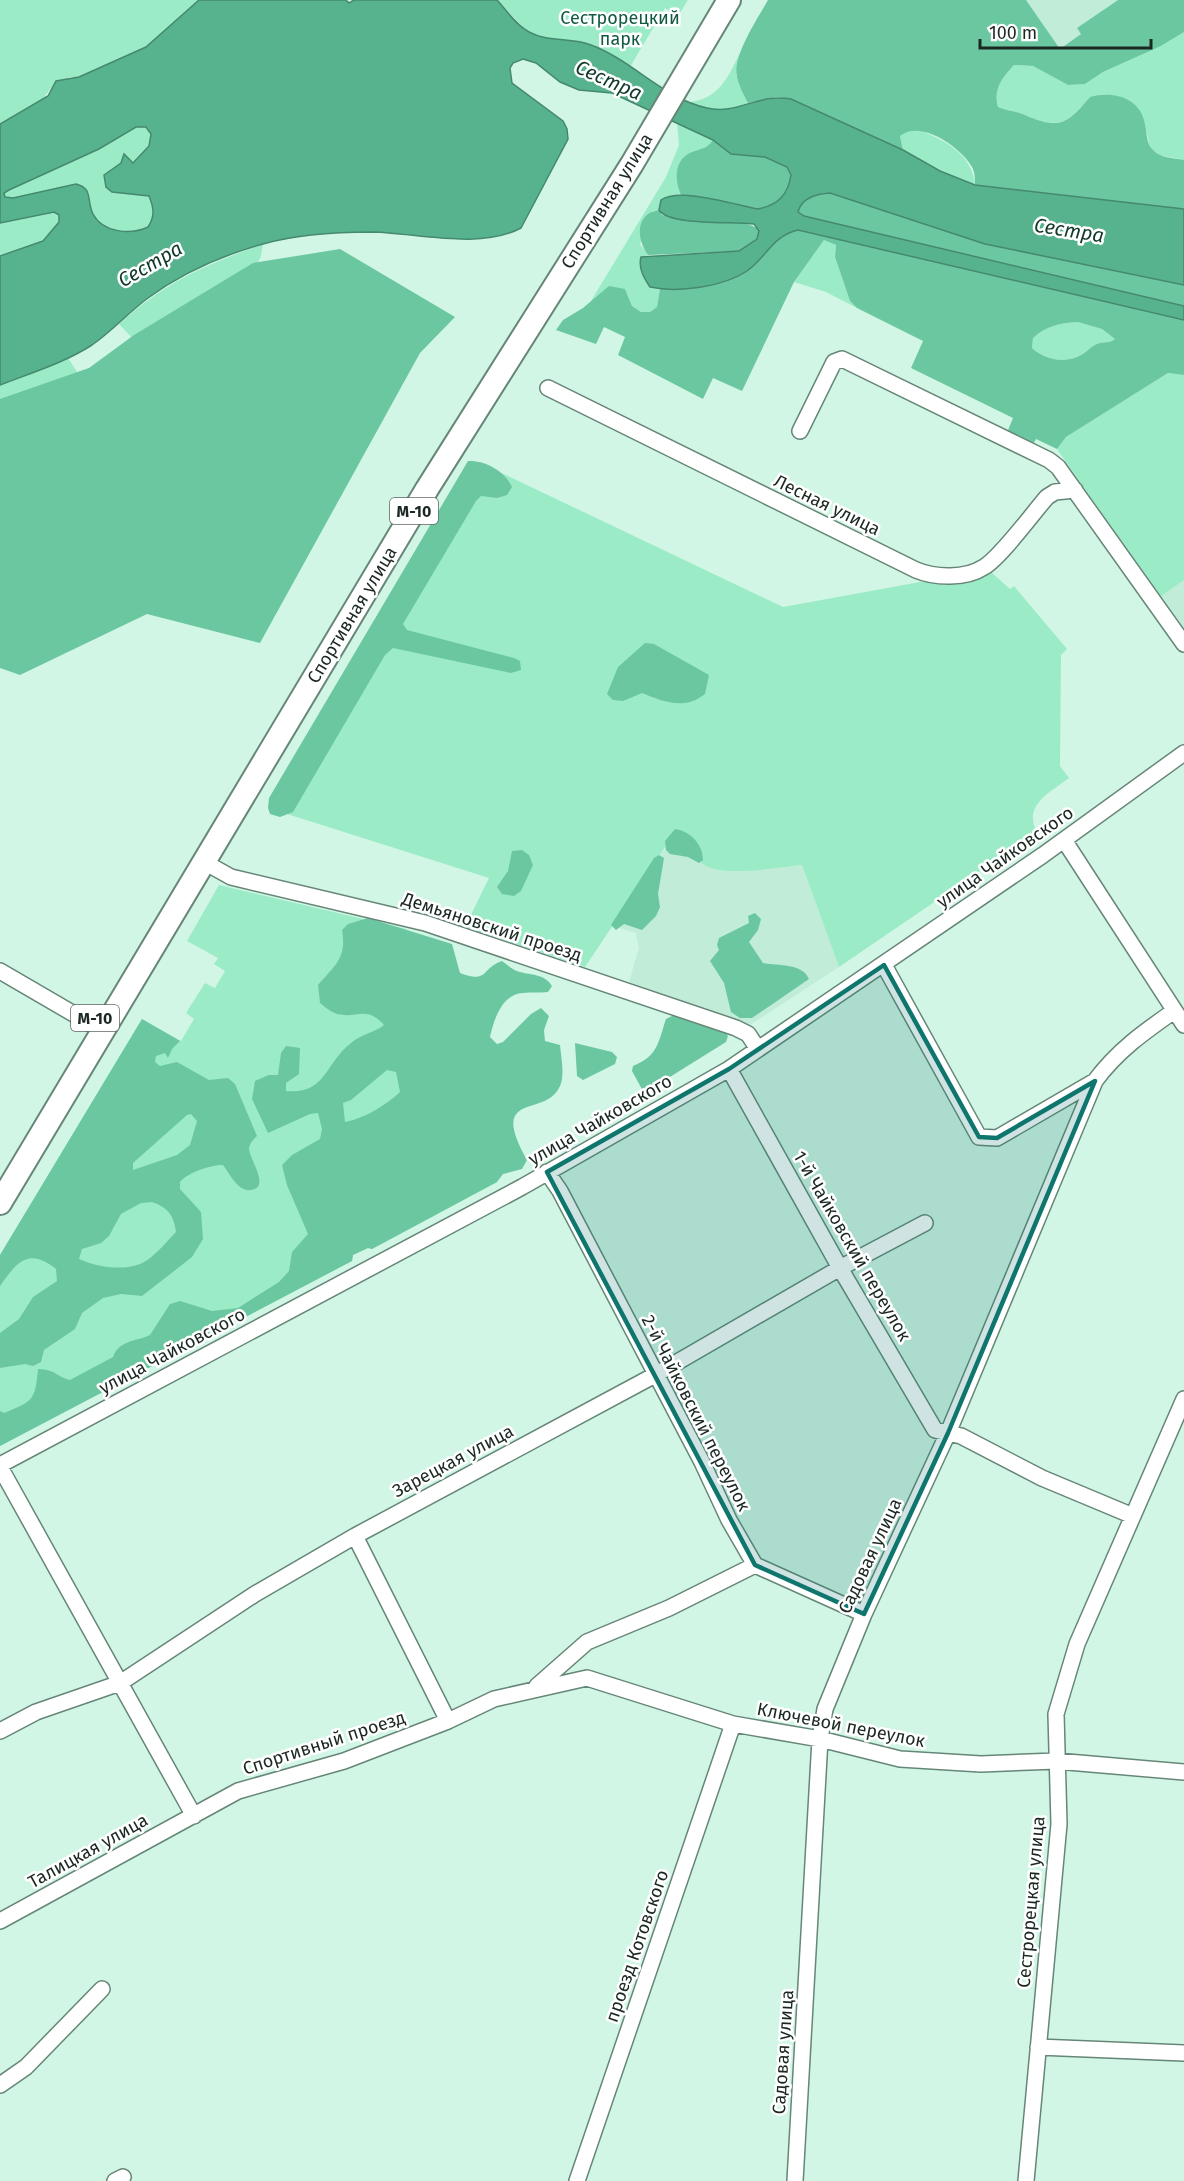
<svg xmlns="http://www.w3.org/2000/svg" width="1184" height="2181" font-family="'Fira Sans',sans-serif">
<rect width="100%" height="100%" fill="#d2f6e5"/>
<path fill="#c1ecd7" d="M 1026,0 L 1118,0 L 1077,28 L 1081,34 L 1060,49 Z
M 1184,580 L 1184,631 L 1160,597 Z
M 677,831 L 724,870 L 802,865 L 839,967 L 750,1025 L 629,982 L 639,948 L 636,933 L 613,926 Z"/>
<path fill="#9bebc7" d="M 0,0 L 199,0 L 146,47 L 104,68 L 78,77 L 70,77 L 51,88 L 42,100 L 0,124 Z
M 497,0 L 688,0 L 678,16 L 665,8 L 630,67 L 588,43 L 545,38 L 528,32 Z
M 1184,32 L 1184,160 L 1160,155 L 1150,148 L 1145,123 L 1090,97 C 1067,123 1060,130 1025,115 C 1017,111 1007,111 998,107 C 993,89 1002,78 1014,65 L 1033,66 L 1068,85 L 1085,84 L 1103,72 L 1161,46 Z
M 742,49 L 736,75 L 748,103 C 727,112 710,111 689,102 C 721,99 729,74 742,49 Z
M 677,123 L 713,140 C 707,149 702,148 692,152 C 675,159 674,180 681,195 L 661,200 L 659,210 L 653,211 L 640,244 L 648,255 L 641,257 L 650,286 L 660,289 L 657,307 L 650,312 L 641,312 L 632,306 L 625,289 L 591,301 L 666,177 L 679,145 Z
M 136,127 L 146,127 L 151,134 L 149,145 L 138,161 L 130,162 L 124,156 L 121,163 L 111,169 L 137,195 L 149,196 C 154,208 155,216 148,227 C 131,235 99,233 92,212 C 90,206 90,198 89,192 L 43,192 L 13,198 L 5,197 L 4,193 L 9,190 L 99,150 Z
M 917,129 C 944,140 972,153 975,185 L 940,171 L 903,150 L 900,136 L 907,130 Z
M 54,212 L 59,215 L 60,222 L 43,241 L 0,256 L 0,223 Z
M 824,240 L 836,245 L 835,257 L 850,301 L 857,308 L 826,292 L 794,282 Z
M 263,244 L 261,256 L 249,281 L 135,341 L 119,324 C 167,281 205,265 263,244 Z
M 1078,322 L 1102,329 L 1115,339 C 1109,344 1103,341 1097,344 C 1091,346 1087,352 1081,355 C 1065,364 1045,360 1032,348 L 1033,338 C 1046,326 1060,323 1078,322 Z
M 68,358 L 85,384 L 0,469 L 0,385 Z
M 1168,373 L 1184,375 L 1184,580 L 1160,597 L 1057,449 L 1066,437 Z
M 487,466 L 783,607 L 931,580 L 946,583 L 991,572 L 1010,589 L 1014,586 L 1067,649 L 1061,655 L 1060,766 L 1069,778 C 1051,792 1022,805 1037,832 L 839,967 L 802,865 C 779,867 721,878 703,864 C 692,856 685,842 676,831 L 585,967 L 465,927 L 489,878 L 284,813 Z
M 219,885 L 406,929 L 497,1182 L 372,1249 L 368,1248 L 353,1255 L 352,1261 L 0,1446 L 0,1255 L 142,1019 L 181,1041 L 194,1019 L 186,1013 L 205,983 L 215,988 L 225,971 L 214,964 L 218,958 L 187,941 Z"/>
<path fill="#6bc7a0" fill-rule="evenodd" d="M 768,0 L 1026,0 L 1060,49 L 1081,34 L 1077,28 L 1118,0 L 1184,0 L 1184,32 L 1161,46 L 1103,72 L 1085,84 L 1068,85 L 1033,66 L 1014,65 C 1002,78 993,89 998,107 C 1007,111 1017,111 1025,115 C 1060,130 1067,124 1090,97 C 1113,91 1140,97 1145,124 C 1147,132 1146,144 1153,150 C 1161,158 1173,158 1184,160 L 1184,209 L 975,185 C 975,179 975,172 972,167 C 961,147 920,119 900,136 L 903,150 L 791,99 L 777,97 L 748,103 C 744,95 739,86 737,77 C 732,56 758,18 768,0 Z
M 713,140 L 731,154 L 765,157 L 787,167 L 791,175 C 788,195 778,205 758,209 L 681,195 C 674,180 674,159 692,152 C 702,148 707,149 713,140 Z
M 830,193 L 985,244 L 1184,285 L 1184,306 L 804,216 L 798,212 C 802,197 817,194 830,193 Z
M 659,210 L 662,215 C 684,221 747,217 759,230 L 757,239 L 739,251 L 648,255 C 637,240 634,214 659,210 Z
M 798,230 L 1184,320 L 1184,375 L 1168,373 L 1066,437 L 1057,449 L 1036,439 L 1031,448 L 1006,435 L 1013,418 L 911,368 L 923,341 L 857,308 L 850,301 L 835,257 L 836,245 L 824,240 L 794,282 L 742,391 L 713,378 L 703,399 L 618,355 L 625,337 L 604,327 L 596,344 L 556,330 L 563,320 L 583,308 L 609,286 L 625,289 L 632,306 L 641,312 L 650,312 L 657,307 L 660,289 C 697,287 728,284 757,260 C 772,248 777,235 798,230 ZM 1078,322 L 1102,329 L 1115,339 C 1109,344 1103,341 1097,344 C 1091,346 1087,352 1081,355 C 1065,364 1045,360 1032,348 L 1033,338 C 1046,326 1060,323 1078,322 Z
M 340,249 L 455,317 L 420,353 L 260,643 L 147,614 L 20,675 L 0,668 L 0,399 L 89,368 L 134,335 L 253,263 Z
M 468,461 C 485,460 505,471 512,487 L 507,495 L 497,498 L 481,496 L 476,501 L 403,624 L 407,630 L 514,658 L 520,661 L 521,670 L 511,673 L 393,648 L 385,655 L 293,812 L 280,817 L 270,814 L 268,808 L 269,798 Z
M 645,643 L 654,644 L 709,675 L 705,694 C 684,711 662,701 642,693 L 623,701 L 613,700 L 607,694 L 618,667 Z
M 675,829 C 690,831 703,844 703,860 L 699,863 L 688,857 L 670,854 L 666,850 L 665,841 Z
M 522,850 L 529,855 L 533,865 L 521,891 L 514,896 L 502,894 L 497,887 L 508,871 L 512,851 Z
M 659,855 L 664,858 L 658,894 L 660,907 L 656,916 L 642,930 L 624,924 L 616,930 L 611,925 L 654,858 Z
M 755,913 L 761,919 L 758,930 L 749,942 L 763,963 C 779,966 802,963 809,979 L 752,1018 L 740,1018 L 731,1012 L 724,983 L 710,961 L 719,950 L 717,945 L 719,938 L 749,923 L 748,916 Z
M 368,918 L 452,944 L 460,973 C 489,984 481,968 502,961 C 508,965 513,971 520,972 C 531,975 545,974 552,986 L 548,992 C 539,993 532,992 523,993 C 502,994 494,1019 490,1037 L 497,1044 L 503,1042 L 531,1014 L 541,1008 L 549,1016 L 544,1030 L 545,1041 L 560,1045 C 561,1057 565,1075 560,1086 C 546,1119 487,1089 527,1160 L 522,1169 L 503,1174 L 497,1182 L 372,1249 L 368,1248 L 353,1255 L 352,1261 L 0,1446 L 0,1411 L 4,1413 C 33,1401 35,1401 38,1369 C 57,1370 55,1376 70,1380 L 113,1357 C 119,1340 135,1342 150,1335 L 170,1304 L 180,1301 L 212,1311 L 238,1308 L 279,1282 L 289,1271 L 292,1252 L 308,1234 L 287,1185 L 282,1165 L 292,1155 L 320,1139 L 322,1129 L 318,1113 L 310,1114 L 268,1133 L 252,1099 L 255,1081 L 269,1075 L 278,1075 L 281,1053 L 286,1046 L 300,1048 L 299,1074 L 286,1083 L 286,1091 C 326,1095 325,1063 351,1043 C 361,1034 376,1032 384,1025 C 367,1005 356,1019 337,1014 C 331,1012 325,1007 320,1003 L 318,985 C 335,965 347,958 342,930 L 348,924 ZM 387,1070 L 396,1072 L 400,1092 C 385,1106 365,1118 345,1122 L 343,1103 L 351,1100 Z
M 676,1014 L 724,1031 L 728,1036 L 726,1042 L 649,1090 L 643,1091 L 632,1071 L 633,1066 C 658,1056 658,1043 666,1019 Z
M 142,1019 L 180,1041 L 172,1049 L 168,1058 L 165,1053 L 156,1056 L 155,1062 L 160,1066 L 177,1062 L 209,1080 L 228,1078 L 235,1084 L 257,1136 C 253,1140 250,1143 249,1148 C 249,1159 271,1187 251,1190 C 238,1192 230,1174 223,1165 C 211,1165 188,1172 180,1182 L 180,1189 L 201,1212 L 203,1239 L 192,1257 L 142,1296 L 121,1294 L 103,1298 L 82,1313 L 75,1329 L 44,1350 L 41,1362 L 33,1366 L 25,1364 L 0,1368 L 0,1333 L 19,1319 L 33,1297 L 57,1281 L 56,1269 C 28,1247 17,1262 0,1286 L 0,1255 ZM 191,1114 L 197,1121 L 190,1145 L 177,1155 L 133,1170 L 133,1163 L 187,1115 ZM 152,1202 C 167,1207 174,1215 176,1232 C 167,1241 153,1259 140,1264 C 123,1271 96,1267 79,1259 L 82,1249 L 101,1243 L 109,1236 L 121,1214 L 141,1203 Z
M 575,1043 L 612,1052 L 617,1057 L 615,1064 L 583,1080 L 577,1076 Z"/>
<path fill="#57b38e" stroke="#45896e" stroke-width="1.5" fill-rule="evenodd" d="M 199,0 L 346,0 L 349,3 L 354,0 L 497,0 C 507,11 516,25 529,32 C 549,43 571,37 591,45 C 632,60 664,99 707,108 C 737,115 758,93 791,99 L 903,150 L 940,171 L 975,185 L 1184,209 L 1184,285 L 985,244 L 830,193 C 817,194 802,197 798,212 L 804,216 L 1184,306 L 1184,320 L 798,230 C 772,236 767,257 747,271 C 723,287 678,293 650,287 C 644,278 638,268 641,257 L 739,251 L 757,239 L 759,231 L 754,224 C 733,221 669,226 659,210 L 661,200 C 680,187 735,205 758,209 C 778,205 788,195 791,175 L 787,167 L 765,157 L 731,154 L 713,140 L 612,93 L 579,90 L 560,82 L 536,63 L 523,59 L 513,63 L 510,68 L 512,83 L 563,121 L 567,129 L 568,139 L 521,228 C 480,250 417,233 372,232 C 336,232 298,234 263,244 C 223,255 182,273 148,298 C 129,312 112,331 92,345 C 64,363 31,373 0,385 L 0,256 L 43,241 L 59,222 L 59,215 L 54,212 L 0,223 L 0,124 L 48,96 L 56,81 L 79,77 L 146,47 ZM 136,127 L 146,127 L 151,134 L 149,146 L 133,163 L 124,154 L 121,163 L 104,175 L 106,187 L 112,192 L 149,196 C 154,208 155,216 148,227 C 131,235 103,233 93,214 C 86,200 94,189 76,184 L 13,198 L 5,197 L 4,193 L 9,190 L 99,149 Z"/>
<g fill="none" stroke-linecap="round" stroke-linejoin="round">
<g stroke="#668677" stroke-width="18">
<path id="minor" d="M 548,388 L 916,570 C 935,578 966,579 984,567 C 1000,558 1033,513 1047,497 L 1055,492 L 1075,490
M 800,431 L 834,362 L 842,359 L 1049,460 L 1058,467 L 1184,644
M 1064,840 L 1184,1025
M 204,862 L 231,877 L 425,923 L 736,1028 L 748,1034 L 758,1049
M 884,965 L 979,1137 L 997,1138 L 1095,1081
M 0,971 L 91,1024
M 729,1069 L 840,1268 L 935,1430 L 961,1436 L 1042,1478 L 1133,1516
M 547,1172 L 560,1191 L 702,1462 L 729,1520 L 755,1565 L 864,1614
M 0,1465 L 522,1187 L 729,1069 L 1043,855 L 1184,753
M 0,1467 L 194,1816
M 355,1536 L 448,1721
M 537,1686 L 587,1642 L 669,1608 L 755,1565
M 0,1731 L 36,1712 L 120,1683 L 255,1594 L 355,1536 L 655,1375 L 840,1268 L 925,1223
M 0,1921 L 238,1791 L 344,1761 L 448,1721 L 494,1699 L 587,1678 L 733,1724 L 820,1739 L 900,1759 L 981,1764 L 1056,1761 L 1184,1772
M 1038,2047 L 1184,2053
M 0,2085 L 26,2067 L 102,1989
M 115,2181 L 123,2177
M 577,2181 L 733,1724
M 795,2181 L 820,1739 L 825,1709 L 864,1614 L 948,1433 L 1095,1081 C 1117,1051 1144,1032 1174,1011
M 1026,2181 L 1059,1824 L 1056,1714 L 1077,1644 L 1184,1399"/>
</g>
<g stroke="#668677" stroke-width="26">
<path id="highway" d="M 0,1203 L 427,489 L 632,164 L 729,0"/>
</g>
<use href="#minor" stroke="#fff" stroke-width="15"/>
<use href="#highway" stroke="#fff" stroke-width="22"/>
</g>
<path fill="#0f766e" fill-opacity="0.2" stroke="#0f766e" stroke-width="4.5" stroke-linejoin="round" d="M 884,965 L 979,1137 L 997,1138 L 1095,1081 L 948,1433 L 864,1614 L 755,1565 L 547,1172 L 729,1069 Z"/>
<g text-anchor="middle" stroke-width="5" stroke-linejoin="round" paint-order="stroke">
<g fill="#fff" stroke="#5f6864" stroke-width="1.5">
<rect x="390" y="498" width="48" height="26" rx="4.5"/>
<rect x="71" y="1005" width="48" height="26" rx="4.5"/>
</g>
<g font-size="16" font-weight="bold" fill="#1b2822">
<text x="414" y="517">М-10</text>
<text x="95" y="1024">М-10</text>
</g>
<g font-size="18" fill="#115a41" stroke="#fff">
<text x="620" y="24">Сестрорецкий<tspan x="620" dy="21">парк</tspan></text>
</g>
<g font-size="18" fill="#1b2822" stroke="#fff">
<text transform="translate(607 201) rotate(-58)" y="6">Спортивная улица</text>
<text transform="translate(827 505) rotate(26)" y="6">Лесная улица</text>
<text transform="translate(352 615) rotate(-59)" y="6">Спортивная улица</text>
<text transform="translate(1005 857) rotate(-35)" y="6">улица Чайковского</text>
<text transform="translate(492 927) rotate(18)" y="6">Демьяновский проезд</text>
<text transform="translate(600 1120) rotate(-30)" y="6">улица Чайковского</text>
<text transform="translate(852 1246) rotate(60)" y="6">1-й Чайковский переулок</text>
<text transform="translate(172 1351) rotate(-28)" y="6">улица Чайковского</text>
<text transform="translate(696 1413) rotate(63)" y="6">2-й Чайковский переулок</text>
<text transform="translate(453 1461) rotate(-28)" y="6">Зарецкая улица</text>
<text transform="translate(870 1556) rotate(-65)" y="6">Садовая улица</text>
<text transform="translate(841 1725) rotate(11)" y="6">Ключевой переулок</text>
<text transform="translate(324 1743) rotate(-18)" y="6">Спортивный проезд</text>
<text transform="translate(88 1851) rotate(-29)" y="6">Талицкая улица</text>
<text transform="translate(1031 1902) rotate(-85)" y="6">Сестрорецкая улица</text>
<text transform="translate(637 1946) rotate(-71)" y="6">проезд Котовского</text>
<text transform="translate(783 2052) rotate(-86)" y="6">Садовая улица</text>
</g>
<g font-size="20" font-style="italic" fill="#103929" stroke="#fff">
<text transform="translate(609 80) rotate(24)" y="7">Сестра</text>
<text transform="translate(1069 230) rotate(9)" y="7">Сестра</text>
<text transform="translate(150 264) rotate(-30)" y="7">Сестра</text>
</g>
</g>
<path d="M980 39v9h171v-9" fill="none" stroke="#1b2822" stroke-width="3"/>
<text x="989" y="39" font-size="18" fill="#1b2822" stroke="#ffffff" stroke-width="4.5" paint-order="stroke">100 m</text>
</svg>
